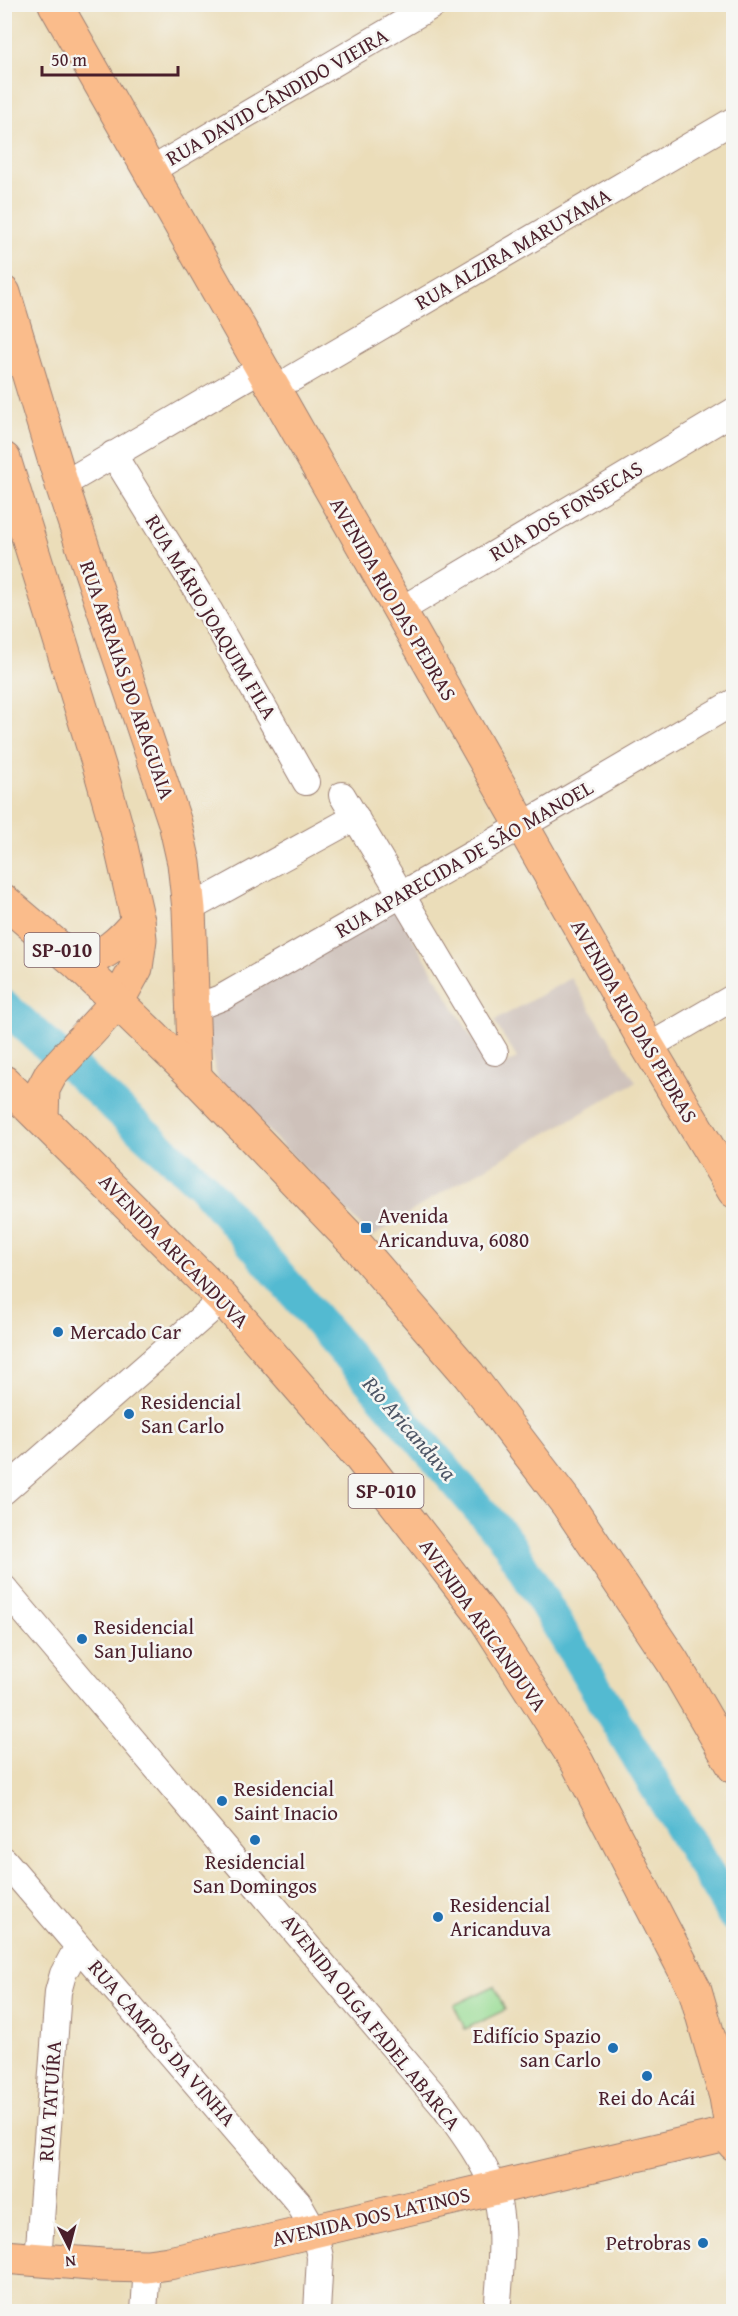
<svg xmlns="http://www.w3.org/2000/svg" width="738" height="2316" font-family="'Gentium Book Plus',serif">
<rect width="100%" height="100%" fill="#f6f6f2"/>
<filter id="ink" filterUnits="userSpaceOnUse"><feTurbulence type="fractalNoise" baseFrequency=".0167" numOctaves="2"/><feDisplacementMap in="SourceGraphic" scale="12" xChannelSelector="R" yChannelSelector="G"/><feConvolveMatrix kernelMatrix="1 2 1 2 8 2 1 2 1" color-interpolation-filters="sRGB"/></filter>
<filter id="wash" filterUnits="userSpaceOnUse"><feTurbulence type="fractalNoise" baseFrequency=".008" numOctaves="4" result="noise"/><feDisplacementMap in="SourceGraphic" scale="24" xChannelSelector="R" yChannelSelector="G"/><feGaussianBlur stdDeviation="1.35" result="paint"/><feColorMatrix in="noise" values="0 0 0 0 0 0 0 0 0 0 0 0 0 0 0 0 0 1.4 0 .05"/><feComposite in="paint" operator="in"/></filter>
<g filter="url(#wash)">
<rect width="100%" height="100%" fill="#ebddb9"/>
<path fill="#cec1ba" d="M 396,909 L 492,1072 L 517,1058 L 494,1021 L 571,978 L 636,1082 L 436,1196 L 372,1237 L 218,1080 L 202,1020 Z"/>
<path fill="#97db93" stroke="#707d5f" stroke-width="1.5" d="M 494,1986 L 505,2010 L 465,2029 L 454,2005 Z"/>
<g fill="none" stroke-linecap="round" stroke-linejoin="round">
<path stroke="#53bad1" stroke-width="33" d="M 4,1006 L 202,1185 L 508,1543 L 734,1916"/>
</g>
</g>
<g filter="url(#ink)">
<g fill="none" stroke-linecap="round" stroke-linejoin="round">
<g stroke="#9a7e72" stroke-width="28">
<path id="minor" d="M 150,171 L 435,4
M 293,378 L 734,120
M 113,454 L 209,610 L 306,782
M 62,485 L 262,368
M 399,611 L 734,411
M 342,795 L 495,1052
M 189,909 L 356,817
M 192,1009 L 223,997 L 551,809 L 734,702
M 648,1047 L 734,997
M 4,1491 L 223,1299
M 4,1588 L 444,2107 C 462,2132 481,2157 493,2186 C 507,2220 500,2275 497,2312
M 4,1860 L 298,2202 L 314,2230 L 320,2257 L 317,2312
M 38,2260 L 58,1992 L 63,1974 L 78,1946
M 144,2312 L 147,2266"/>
</g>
<g stroke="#9a7e72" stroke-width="35">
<path id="major" d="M 55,4 L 648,1047 L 734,1191
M 4,293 L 62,485 L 175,823 L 184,863 L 189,909 L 195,1077
M 4,459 L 100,769 L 117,829 L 138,921 L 140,939 L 136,968 L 117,1002
M 4,2257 L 103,2265 L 147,2266 L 169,2263 L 262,2243 L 734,2132"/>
</g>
<g stroke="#9a7e72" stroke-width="35">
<path id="highway" d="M 4,901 L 77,963 L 195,1077 L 354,1242 L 469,1375 L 568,1505 L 673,1662 L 734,1767
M 77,963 C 106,955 119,944 138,921
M 4,1082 L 223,1299 L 360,1457 L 486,1620 L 577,1762 L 695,1990 L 726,2097 L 734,2144
M 42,1117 L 43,1089 L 51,1074 L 117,1002"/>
</g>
<use href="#minor" stroke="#fff" stroke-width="26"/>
<use href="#major" stroke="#fabc8b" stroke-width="33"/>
<use href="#highway" stroke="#fabc8b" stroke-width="33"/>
</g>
</g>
<g fill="#1f6fb2" stroke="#f6f6f2" stroke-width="2">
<rect x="360" y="1222" width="12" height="12" rx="3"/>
<circle cx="58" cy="1332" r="6"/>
<circle cx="129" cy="1414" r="6"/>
<circle cx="82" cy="1639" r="6"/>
<circle cx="222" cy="1801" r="6"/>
<circle cx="255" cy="1840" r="6"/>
<circle cx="438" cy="1917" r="6"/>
<circle cx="613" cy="2048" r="6"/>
<circle cx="647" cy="2076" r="6"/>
<circle cx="703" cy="2243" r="6"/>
</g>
<g text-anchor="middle" stroke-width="5" stroke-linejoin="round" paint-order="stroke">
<g fill="#f6f6f2" stroke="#7e6067" stroke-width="1.5">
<rect x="24.5" y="933" width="75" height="34" rx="4.5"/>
<rect x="348.5" y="1474" width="75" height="34" rx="4.5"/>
</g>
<g font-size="20" font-weight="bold" fill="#4a1f2b">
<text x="62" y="957">SP-010</text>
<text x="386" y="1498">SP-010</text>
</g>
<g font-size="21" fill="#4a1f2b" stroke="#f6f6f2">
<text transform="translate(277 97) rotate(-30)" y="7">RUA DAVID CÂNDIDO VIEIRA</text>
<text transform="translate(513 249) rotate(-30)" y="7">RUA ALZIRA MARUYAMA</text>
<text transform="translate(566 511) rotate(-31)" y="7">RUA DOS FONSECAS</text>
<text transform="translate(393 599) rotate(60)" y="7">AVENIDA RIO DAS PEDRAS</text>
<text transform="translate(211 617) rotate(59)" y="7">RUA MÁRIO JOAQUIM FILA</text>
<text transform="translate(127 680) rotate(71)" y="7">RUA ARRAIAS DO ARAGUAIA</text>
<text transform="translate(464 859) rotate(-30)" y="7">RUA APARECIDA DE SÃO MANOEL</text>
<text transform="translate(634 1021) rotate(60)" y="7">AVENIDA RIO DAS PEDRAS</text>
<text transform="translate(174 1251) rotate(46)" y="7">AVENIDA ARICANDUVA</text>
<text transform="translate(483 1625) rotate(55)" y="7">AVENIDA ARICANDUVA</text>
<text transform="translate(371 2022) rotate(51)" y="7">AVENIDA OLGA FADEL ABARCA</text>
<text transform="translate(162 2043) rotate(49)" y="7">RUA CAMPOS DA VINHA</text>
<text transform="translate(50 2101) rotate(-86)" y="7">RUA TATUÍRA</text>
<text transform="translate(371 2217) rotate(-13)" y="7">AVENIDA DOS LATINOS</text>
</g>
<g font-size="21" fill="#4a1f2b" stroke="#f6f6f2" text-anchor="start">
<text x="378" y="1223">Avenida<tspan x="378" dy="24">Aricanduva, 6080</tspan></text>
<text x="70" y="1339">Mercado Car</text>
<text x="141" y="1409">Residencial<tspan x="141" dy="24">San Carlo</tspan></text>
<text x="94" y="1634">Residencial<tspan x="94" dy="24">San Juliano</tspan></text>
<text x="234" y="1796">Residencial<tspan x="234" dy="24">Saint Inacio</tspan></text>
<text x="255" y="1869" text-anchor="middle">Residencial<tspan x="255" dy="24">San Domingos</tspan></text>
<text x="450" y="1912">Residencial<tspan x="450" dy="24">Aricanduva</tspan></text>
<text x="601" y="2043" text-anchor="end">Edifício Spazio<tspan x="601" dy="24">san Carlo</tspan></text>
<text x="647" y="2105" text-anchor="middle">Rei do Acái</text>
<text x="691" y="2250" text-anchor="end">Petrobras</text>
</g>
<g font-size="22" font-style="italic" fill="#4d5565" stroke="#f6f6f2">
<text transform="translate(410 1428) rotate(49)" y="8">Rio Aricanduva</text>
</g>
</g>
<rect width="738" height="2316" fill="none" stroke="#f6f6f2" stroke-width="24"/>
<g transform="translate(69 2247) rotate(174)" stroke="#f6f6f2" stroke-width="4.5" paint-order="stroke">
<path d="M0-4.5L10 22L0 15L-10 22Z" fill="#4a1f2b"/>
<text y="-9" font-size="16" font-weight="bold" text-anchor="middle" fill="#4a1f2b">N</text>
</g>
<path d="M42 66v9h136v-9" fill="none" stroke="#4a1f2b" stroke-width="3"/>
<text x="51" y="66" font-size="18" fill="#4a1f2b" stroke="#f6f6f2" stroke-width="4.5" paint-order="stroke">50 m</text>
</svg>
